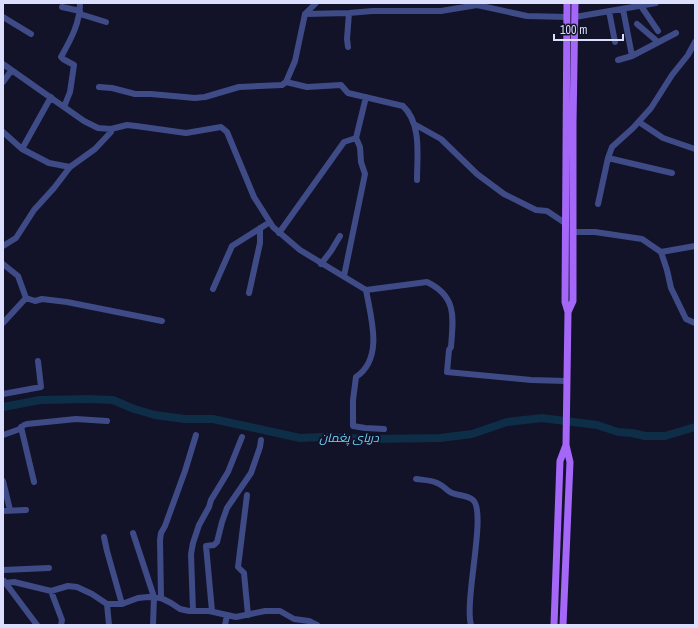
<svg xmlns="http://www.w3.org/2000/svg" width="698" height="628" font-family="'Archivo Narrow',Cairo,sans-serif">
<rect width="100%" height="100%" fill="#121229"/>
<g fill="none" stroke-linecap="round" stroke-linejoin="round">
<path stroke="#0d2e46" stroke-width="8" d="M 3,407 L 40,400 L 89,399 L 113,400 L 134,409 L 155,415 L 185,419 L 213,419 L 300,438 L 322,437 L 371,439 L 440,438 L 472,434 L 507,422 L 542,418 L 597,425 L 618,432 L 632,433 L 645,436 L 665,436 L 695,427"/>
<path stroke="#3f4b86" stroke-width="6" d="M 641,6 L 658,31
M 62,7 L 80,11
M 623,9 L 632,56
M 609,11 L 615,42
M 80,14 L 106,22
M 305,14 L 349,13 L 372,11 L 441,11 L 477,5 L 527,16 L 567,17
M 3,17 L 31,34
M 575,17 L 656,3
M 637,24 L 658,42
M 348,47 L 347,39 L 349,13
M 618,60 L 632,56 L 676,33
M 3,64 L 64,107
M 3,82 L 11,71
M 286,82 L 307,87 L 341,85 L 348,93 L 403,106 C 422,124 417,156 417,180
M 99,87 L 112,88 L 135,94 L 151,94 L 195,98 L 205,97 L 239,87 L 282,85 L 286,82 L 295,61 L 305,14 L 316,3
M 639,122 L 663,138 L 695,149
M 414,124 L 441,139 L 477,174 L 504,194 L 536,210 L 547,211 L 565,223
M 111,129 L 127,125 L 136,126 L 186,133 L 221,127 L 227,132 L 254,197 L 273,227 L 300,250 L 366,290 L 427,282 C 458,297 453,319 451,347 L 449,350 L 447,372 L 531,380 L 566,381
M 3,132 L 22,149 L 49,163 L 70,167
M 22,149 L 51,97
M 608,158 L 672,173
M 598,204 L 608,158 L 612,147 L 633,128 L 651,108 L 672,75 L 688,55 L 695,42
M 574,232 L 595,232 L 642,239 L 661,252 L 667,270 L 671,288 L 686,319 L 695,323
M 279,233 L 344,142 L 356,138
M 3,246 L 16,238 L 34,210 L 54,188 L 70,167 L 95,149 L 111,132 L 111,129 L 98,128 L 84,121 L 64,107 L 70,92 L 74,65 L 63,59 L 61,57 C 71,39 80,23 80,3
M 661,252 L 695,246
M 3,264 L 18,276 L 26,298 L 35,301 L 42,299 L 67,302 L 162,321
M 321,264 L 331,251 L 340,236
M 344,276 L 365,174 L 361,162 L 360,147 L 356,138 L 366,97
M 213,289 L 232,246 L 270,222
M 366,290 C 371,318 384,358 356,377 L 353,400 L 353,426 L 365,428 L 384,429
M 249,293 L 260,243 L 260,228
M 3,323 L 26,298
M 3,394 L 41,387 L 38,361
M 21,427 L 34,482
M 3,435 L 20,429 L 24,425 L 27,424 L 76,419 L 107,421
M 416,479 C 423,480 431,480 437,483 C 443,485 447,491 452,493 C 459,496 467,495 473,500 C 487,512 464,600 471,625
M 3,481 L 10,510
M 247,495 L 238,567 L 244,573 L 248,615
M 3,511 L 26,510
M 133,533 L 154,597 L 153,625
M 104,537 L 107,551 L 122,604
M 3,570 L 49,568
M 4,581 L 37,625
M 5,583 L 14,582 L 51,591 L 68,586 L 77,587 L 92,594 L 107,604 L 122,604 L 138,598 L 148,597 L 161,598 L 171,603 L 180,609 L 189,611 L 209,611 L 236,617 L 265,611 L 280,611 L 294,619 L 309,621 L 317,625
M 51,591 L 62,620 L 61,625
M 161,598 L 160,540 L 161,533 L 165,526 L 185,471 L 196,435
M 107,604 L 109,625
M 193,611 L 191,554 L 193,543 L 199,525 L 209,507 L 211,500 L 228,472 L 242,437
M 212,611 L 206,546 L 214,545 L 217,542 L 222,522 L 227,508 L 251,473 L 260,447 L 261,440
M 225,625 L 227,615"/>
<path stroke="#a467f8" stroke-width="7" d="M 568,312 L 573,301 L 573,123 L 575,3
M 554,625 L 560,461 L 566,445
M 563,625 L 570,462 L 566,445 L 568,312 L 565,302 L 567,3"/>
</g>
<g text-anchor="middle" stroke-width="4" stroke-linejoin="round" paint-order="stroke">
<g font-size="12" font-style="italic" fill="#6ed5f9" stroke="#121229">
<text x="349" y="442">دریای پغمان</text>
</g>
</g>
<rect width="698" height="628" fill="none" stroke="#dbdefd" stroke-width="8"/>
<path d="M554 34v6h69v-6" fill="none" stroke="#dbdefd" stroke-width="2"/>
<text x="560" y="34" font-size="12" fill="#dbdefd" stroke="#121229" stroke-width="3" paint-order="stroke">100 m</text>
</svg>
